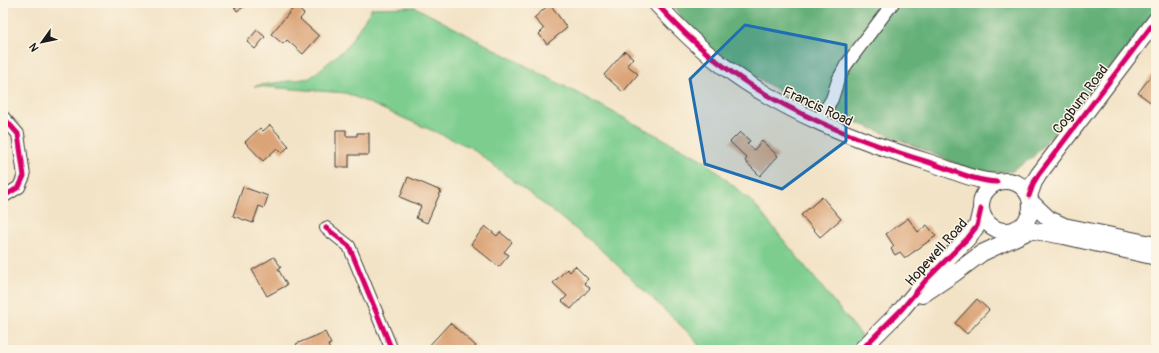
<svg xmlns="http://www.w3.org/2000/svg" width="1159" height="353" font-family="Pangolin,sans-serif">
<rect width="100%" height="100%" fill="#fcf5e5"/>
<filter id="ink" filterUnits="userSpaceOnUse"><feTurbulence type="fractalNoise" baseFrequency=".025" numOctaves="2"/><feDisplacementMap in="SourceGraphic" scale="8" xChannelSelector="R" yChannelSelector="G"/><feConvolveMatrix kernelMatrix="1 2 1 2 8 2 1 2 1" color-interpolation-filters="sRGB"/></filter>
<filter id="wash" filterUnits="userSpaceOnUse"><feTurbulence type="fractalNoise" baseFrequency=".012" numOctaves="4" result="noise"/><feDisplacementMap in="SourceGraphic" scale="16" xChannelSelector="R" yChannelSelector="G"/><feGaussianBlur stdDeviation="0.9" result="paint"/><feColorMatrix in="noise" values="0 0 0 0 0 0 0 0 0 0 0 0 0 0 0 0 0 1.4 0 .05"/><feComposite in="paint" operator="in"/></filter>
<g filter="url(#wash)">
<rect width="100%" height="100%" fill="#f3e3c6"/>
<path fill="#7ccd8e" stroke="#4c7455" d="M 415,7 L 705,161 L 754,204 L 861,335 L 871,350 L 702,350 L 692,336 L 596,245 L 470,147 L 346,93 L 254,86 L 310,78 L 347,47 L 372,8 Z"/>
<path fill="#65b079" stroke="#40664a" d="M 671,3 L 1156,3 L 1156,16 L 1032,158 L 1012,171 L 980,174 L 896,138 L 782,93 L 698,41 Z"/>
<g id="blocks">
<path fill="#dba478" d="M 232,3 L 250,3 L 237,11 Z
M 550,4 L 567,28 L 547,44 L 539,34 L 544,29 L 534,18 Z
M 295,6 L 304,14 L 300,19 L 319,36 L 303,54 L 287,40 L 283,44 L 271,34 Z
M 257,30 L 265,37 L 255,49 L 247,42 Z
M 625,51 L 633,58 L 627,65 L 638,74 L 623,92 L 604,75 Z
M 1156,69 L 1156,106 L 1138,93 Z
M 270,125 L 289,146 L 282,153 L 277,148 L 263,161 L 245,142 L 260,128 L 263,131 Z
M 336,130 L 346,130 L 346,136 L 357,136 L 357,133 L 369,133 L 369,155 L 349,155 L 349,167 L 336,167 Z
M 740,132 L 750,141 L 747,144 L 754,150 L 762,141 L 778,156 L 760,176 L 745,161 L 747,158 L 730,142 Z
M 408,177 L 441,191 L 427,223 L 416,218 L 421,206 L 400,197 Z
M 243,187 L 268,196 L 264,208 L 259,206 L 253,223 L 233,216 Z
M 822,197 L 841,219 L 820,237 L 801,215 Z
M 908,218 L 918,232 L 927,225 L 936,236 L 905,258 L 900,252 L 895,255 L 891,249 L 894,246 L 886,234 Z
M 485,226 L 497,236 L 500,232 L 512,242 L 504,252 L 509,255 L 499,267 L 471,244 Z
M 274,257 L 281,267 L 278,269 L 287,285 L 267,296 L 252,270 Z
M 575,266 L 588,279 L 584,283 L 590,288 L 571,309 L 562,301 L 567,296 L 553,283 L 567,269 L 570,272 Z
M 977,299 L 989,310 L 967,334 L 955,323 Z
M 450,323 L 476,346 L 472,350 L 427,350 L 426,349 Z
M 325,332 L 331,344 L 328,345 L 330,350 L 299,350 L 296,344 Z"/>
</g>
</g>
<g filter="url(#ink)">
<use href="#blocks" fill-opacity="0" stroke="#3c3a36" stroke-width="1"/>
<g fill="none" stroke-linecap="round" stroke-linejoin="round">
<g stroke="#3c3a36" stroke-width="14">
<path id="street" d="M 3,117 L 18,134 L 24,176 L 19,187 L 3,197
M 819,120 L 832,99 L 838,80 L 846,65 L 893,3
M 326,228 L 349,246 L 392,350"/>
</g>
<g stroke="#3c3a36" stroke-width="18">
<path id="secondary" d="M 656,3 C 676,25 698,47 722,65 C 782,111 856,140 928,162 C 950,169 973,181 997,182
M981 206a25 25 0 1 1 50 0a25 25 0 1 1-50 0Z
M 1029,196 L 1034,182 L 1039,174 L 1156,20
M 1031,202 L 1049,219 L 1064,226 L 1156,245
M 1017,228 L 1064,236 L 1156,257
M 922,295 L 955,273 L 982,253 L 1025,233
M 861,350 L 902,309 L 926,280 L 967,239 L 977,226 L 981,209"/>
</g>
<use href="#street" stroke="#fff" stroke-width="12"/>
<use href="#secondary" stroke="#fff" stroke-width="16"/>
<g stroke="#fcf5e5" stroke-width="8">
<path id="cycleway" d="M 656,3 C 676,25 698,47 722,65 C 782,111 856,140 928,162 C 950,169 973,181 997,182
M 3,117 L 18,134 L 24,176 L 19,187 L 3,197
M 1029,196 L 1034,182 L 1039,174 L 1156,20
M 326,228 L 349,246 L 392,350
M 861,350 L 902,309 L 926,280 L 967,239 L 977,226 L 981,209"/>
</g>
<use href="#cycleway" stroke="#d6006c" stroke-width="5"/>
</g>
</g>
<path fill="#1f6fb2" fill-opacity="0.2" stroke="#1f6fb2" stroke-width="3" stroke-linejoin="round" d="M 745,25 L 846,45 L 846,141 L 782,189 L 705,164 L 690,79 Z"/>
<g text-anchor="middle" stroke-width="3" stroke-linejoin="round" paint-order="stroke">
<g font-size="14" fill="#1c1c1c" stroke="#fcf5e5">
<text transform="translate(1080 99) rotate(-53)" y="5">Cogburn Road</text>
<text transform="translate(818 106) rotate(25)" y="5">Francis Road</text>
<text transform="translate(936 252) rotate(-48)" y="5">Hopewell Road</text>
</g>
</g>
<rect width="1159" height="353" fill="none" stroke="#fcf5e5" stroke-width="16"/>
<g transform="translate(42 42) rotate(237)" stroke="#fcf5e5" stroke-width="3" paint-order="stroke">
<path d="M0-3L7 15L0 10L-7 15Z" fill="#1c1c1c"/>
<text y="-6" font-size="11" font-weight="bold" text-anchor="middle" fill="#1c1c1c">N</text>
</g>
</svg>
